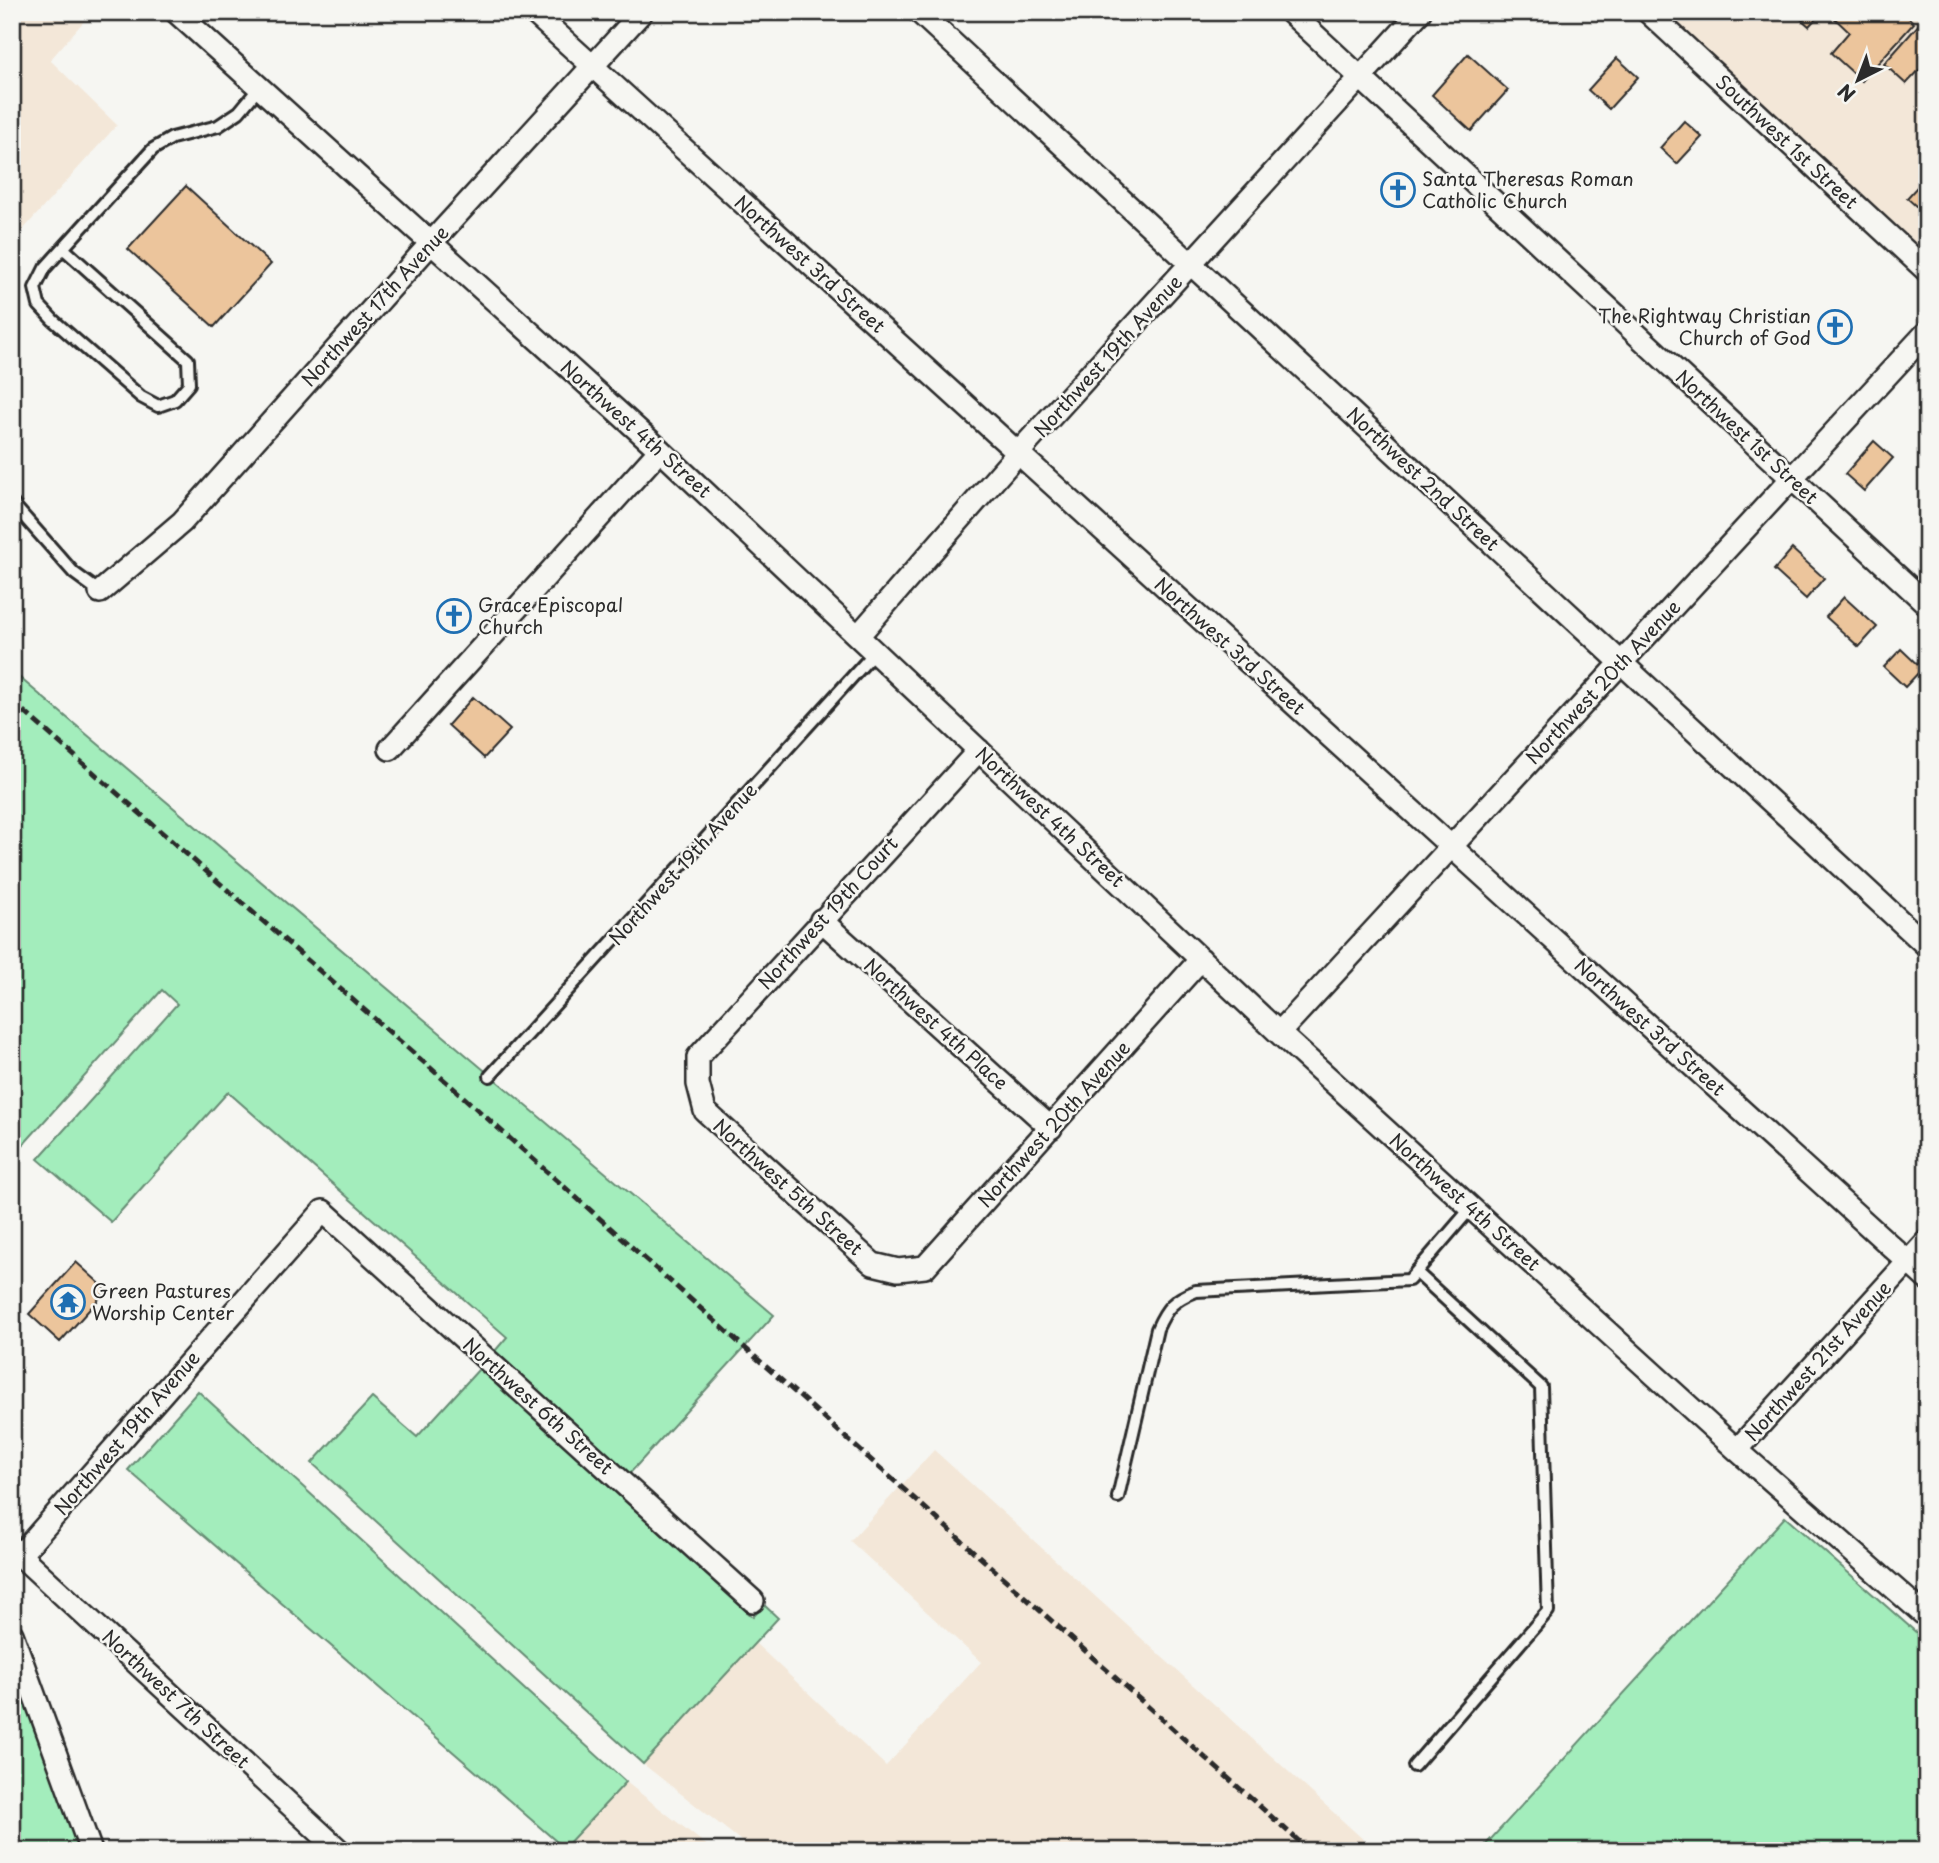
<svg xmlns="http://www.w3.org/2000/svg" width="1939" height="1863" font-family="'Playpen Sans',sans-serif">
<rect width="100%" height="100%" fill="#f6f6f2"/>
<filter id="ink" filterUnits="userSpaceOnUse"><feTurbulence type="fractalNoise" baseFrequency=".0143" numOctaves="2"/><feDisplacementMap in="SourceGraphic" scale="14" xChannelSelector="R" yChannelSelector="G"/><feConvolveMatrix kernelMatrix="1 2 1 2 8 2 1 2 1" color-interpolation-filters="sRGB"/></filter>
<g filter="url(#ink)">
<path fill="#f3e7d8" d="M 12,12 L 92,12 L 50,60 L 117,125 L 12,242 Z
M 1666,12 L 1927,12 L 1927,255 Z
M 934,1450 L 1376,1851 L 754,1851 L 643,1764 L 755,1643 L 886,1766 L 981,1662 L 850,1541 Z
M 626,1782 L 714,1851 L 568,1851 L 564,1848 Z"/>
<path fill="#a3edbc" stroke="#678c74" stroke-width="2" d="M 20,678 L 774,1315 L 630,1473 L 495,1351 L 507,1337 L 228,1092 L 111,1222 L 38,1159 L 177,1004 L 162,990 L 22,1146 L 12,1137 L 12,688 Z
M 479,1369 L 753,1617 L 764,1605 L 778,1618 L 643,1764 L 312,1463 L 372,1398 L 417,1437 Z
M 198,1391 L 626,1782 L 564,1848 L 128,1470 Z
M 1785,1517 L 1927,1642 L 1927,1851 L 1480,1851 Z
M 12,1667 L 79,1851 L 12,1851 Z"/>
<path fill="#ecc59c" stroke="#2b2b2b" stroke-width="2" d="M 1793,12 L 1822,12 L 1809,26 Z
M 1828,12 L 1903,12 L 1914,23 L 1862,81 L 1831,53 L 1849,32 Z
M 1922,21 L 1927,25 L 1927,62 L 1906,84 L 1884,64 Z
M 1468,54 L 1508,90 L 1471,131 L 1432,95 Z
M 1617,58 L 1638,77 L 1609,109 L 1588,90 Z
M 1684,121 L 1702,137 L 1677,164 L 1660,148 Z
M 1927,176 L 1927,216 L 1907,198 Z
M 186,186 L 271,264 L 214,327 L 128,249 Z
M 1874,441 L 1893,458 L 1864,491 L 1845,474 Z
M 1792,549 L 1824,578 L 1806,599 L 1774,570 Z
M 1844,597 L 1877,627 L 1859,647 L 1826,617 Z
M 1901,649 L 1922,669 L 1905,687 L 1884,667 Z
M 473,697 L 510,730 L 484,758 L 448,725 Z
M 76,1262 L 107,1290 L 60,1342 L 29,1314 Z"/>
<g fill="none" stroke-linecap="round" stroke-linejoin="round">
<g stroke="#2b2b2b" stroke-width="16">
<path id="lane" d="M 63,248 L 188,360 L 189,384 L 175,400 L 158,406 L 141,397 L 53,320 L 39,305 L 35,288 L 45,268 L 153,149 L 172,138 L 218,126 L 239,112 L 259,88
M 12,503 L 74,573 L 100,592
M 490,1076 L 875,652
M 1118,1497 L 1157,1329 C 1167,1307 1173,1300 1196,1291 L 1409,1280 L 1416,1272
M 1414,1766 L 1548,1611 L 1541,1387 L 1416,1272 L 1471,1208"/>
</g>
<g stroke="#2b2b2b" stroke-width="26">
<path id="street" d="M 176,12 L 660,450 L 1279,1033 L 1737,1450 L 1927,1617
M 533,12 L 1927,1279
M 919,12 L 1927,946
M 1290,12 L 1927,604
M 1648,12 L 1927,271
M 100,592 L 182,522 L 441,232 L 642,12
M 858,636 L 1018,453 L 1420,12
M 390,749 L 660,450
M 979,750 L 698,1057 L 698,1084 L 705,1111 L 873,1264 L 898,1270 L 925,1267 L 1201,959
M 821,920 L 1051,1128
M 1279,1033 L 1927,332
M 1737,1450 L 1927,1241
M 12,1548 L 340,1851
M 12,1557 L 20,1555 L 323,1211 L 753,1601
M 12,1634 L 91,1851"/>
</g>
<use href="#lane" stroke="#f6f6f2" stroke-width="10"/>
<use href="#street" stroke="#f6f6f2" stroke-width="21"/>
<path stroke="#2b2b2b" stroke-width="5" stroke-dasharray="10 5" stroke-linecap="butt" d="M 12,701 L 451,1086 L 1310,1851"/>
</g>
</g>
<defs>
<g id="church-ring" transform="scale(1.75)"><circle r="9.5" fill="#f6f6f2" stroke="#1f6fb2" stroke-width="1.5"/><path d="M-1.2-6h2.4v3.5h3.3v2.4h-3.3V6h-2.4V-.1h-3.3v-2.4h3.3Z" fill="#1f6fb2"/></g>
<g id="temple-ring" transform="scale(1.75)"><circle r="9.5" fill="#f6f6f2" stroke="#1f6fb2" stroke-width="1.5"/><path d="M0-6L5-2H3V0L6.5 2.5H4V6H1.5V3h-3V6H-4V2.5H-6.5L-3 0V-2H-5Z" fill="#1f6fb2"/></g>
</defs>
<g fill-rule="evenodd">
<use href="#church-ring" x="1398" y="190"/>
<use href="#church-ring" x="1835" y="327"/>
<use href="#church-ring" x="454" y="616"/>
<use href="#temple-ring" x="68" y="1302"/>
</g>
<g text-anchor="middle" stroke-width="5" stroke-linejoin="round" paint-order="stroke">
<g font-size="19" fill="#2b2b2b" stroke="#f6f6f2">
<text transform="translate(1787 142) rotate(43)" y="7">Southwest 1st Street</text>
<text transform="translate(810 264) rotate(42)" y="7">Northwest 3rd Street</text>
<text transform="translate(375 306) rotate(-48)" y="7">Northwest 17th Avenue</text>
<text transform="translate(1108 356) rotate(-48)" y="7">Northwest 19th Avenue</text>
<text transform="translate(636 429) rotate(42)" y="7">Northwest 4th Street</text>
<text transform="translate(1747 437) rotate(43)" y="7">Northwest 1st Street</text>
<text transform="translate(1423 479) rotate(43)" y="7">Northwest 2nd Street</text>
<text transform="translate(1230 646) rotate(42)" y="7">Northwest 3rd Street</text>
<text transform="translate(1603 682) rotate(-47)" y="7">Northwest 20th Avenue</text>
<text transform="translate(1050 817) rotate(43)" y="7">Northwest 4th Street</text>
<text transform="translate(683 864) rotate(-48)" y="7">Northwest 19th Avenue</text>
<text transform="translate(828 913) rotate(-48)" y="7">Northwest 19th Court</text>
<text transform="translate(936 1024) rotate(42)" y="7">Northwest 4th Place</text>
<text transform="translate(1650 1027) rotate(42)" y="7">Northwest 3rd Street</text>
<text transform="translate(1054 1124) rotate(-48)" y="7">Northwest 20th Avenue</text>
<text transform="translate(788 1187) rotate(42)" y="7">Northwest 5th Street</text>
<text transform="translate(1465 1202) rotate(42)" y="7">Northwest 4th Street</text>
<text transform="translate(1818 1361) rotate(-48)" y="7">Northwest 21st Avenue</text>
<text transform="translate(538 1406) rotate(42)" y="7">Northwest 6th Street</text>
<text transform="translate(127 1433) rotate(-49)" y="7">Northwest 19th Avenue</text>
<text transform="translate(176 1699) rotate(43)" y="7">Northwest 7th Street</text>
</g>
<g font-size="19" fill="#2b2b2b" stroke="#f6f6f2" text-anchor="start">
<text x="1422" y="186">Santa Theresas Roman<tspan x="1422" dy="22">Catholic Church</tspan></text>
<text x="1811" y="323" text-anchor="end">The Rightway Christian<tspan x="1811" dy="22">Church of God</tspan></text>
<text x="478" y="612">Grace Episcopal<tspan x="478" dy="22">Church</tspan></text>
<text x="92" y="1298">Green Pastures<tspan x="92" dy="22">Worship Center</tspan></text>
</g>
</g>
<rect width="1939" height="1863" fill="none" stroke="#f6f6f2" stroke-width="42"/>
<rect x="21" y="21" width="1897" height="1821" fill="none" stroke="#2b2b2b" stroke-width="2.5" filter="url(#ink)"/>
<g transform="translate(1858 80) rotate(222)" stroke="#f6f6f2" stroke-width="5" paint-order="stroke">
<path d="M0-5L12 26L0 18L-12 26Z" fill="#2b2b2b"/>
<text y="-10" font-size="19" font-weight="bold" text-anchor="middle" fill="#2b2b2b">N</text>
</g>
</svg>
